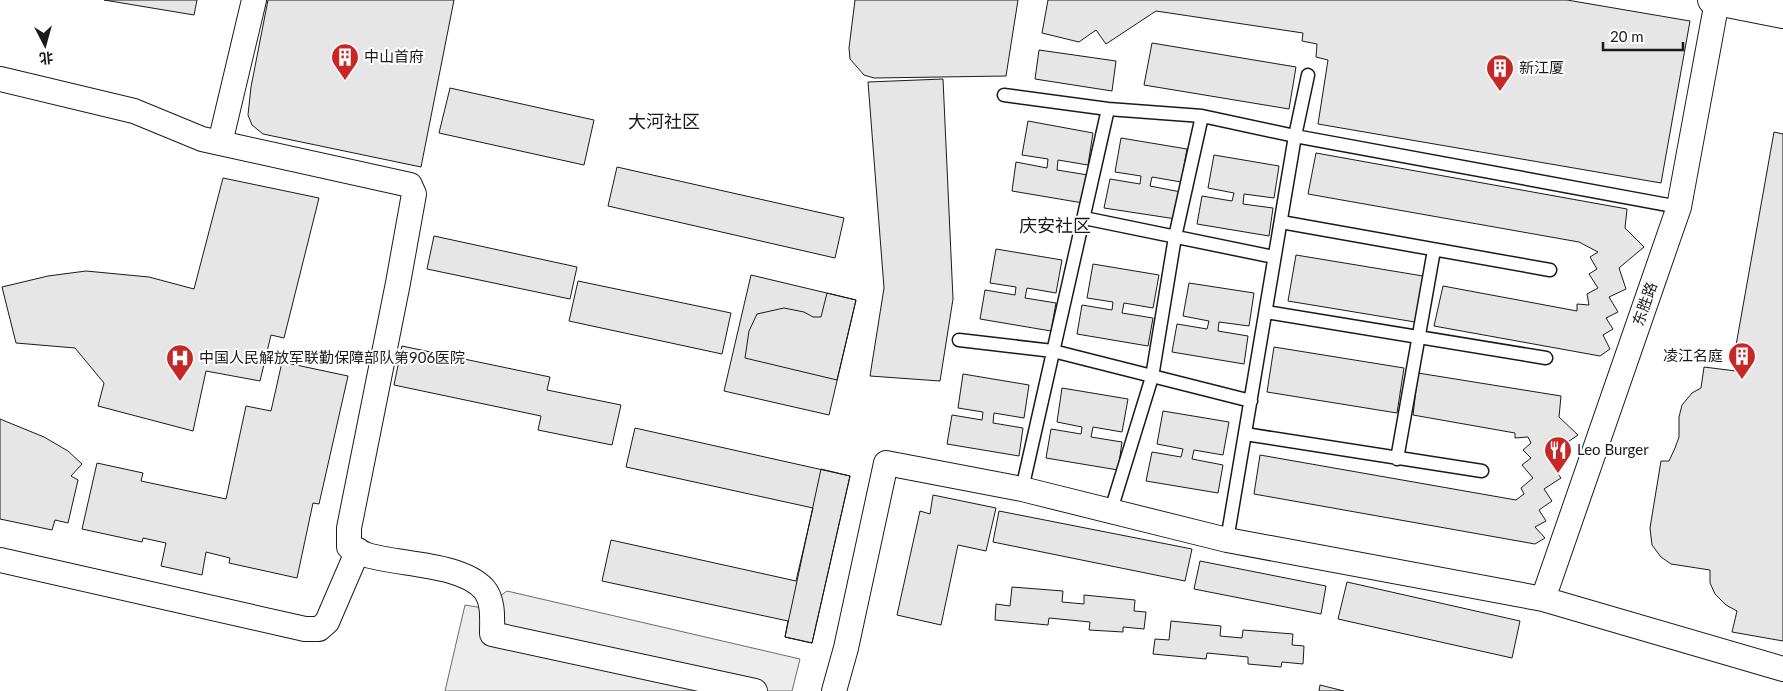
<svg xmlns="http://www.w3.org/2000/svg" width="1783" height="691" font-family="Lato,'Noto Sans SC',sans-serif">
<rect width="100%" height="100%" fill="#fff"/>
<path fill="#ededed" stroke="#6a6a6a" d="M 507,591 L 800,659 L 792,691 L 445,691 L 465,605 L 483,608 Z"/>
<path fill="#e6e6e6" stroke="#1a1a1a" d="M 104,0 L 197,0 L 194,15 Z
M 268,0 L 454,0 L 421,167 L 263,134 L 252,125 L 248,115 L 251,87 Z
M 855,0 L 1018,0 L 1006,76 L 874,78 L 864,75 L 850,59 L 849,48 Z
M 1048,0 L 1567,0 L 1690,21 L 1661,183 L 1318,124 L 1328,60 L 1316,57 L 1317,44 L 1302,41 L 1303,33 L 1156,11 L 1106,44 L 1096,30 L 1079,42 L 1042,33 Z
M 1152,43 L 1296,67 L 1289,109 L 1144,85 Z
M 1039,50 L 1116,61 L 1112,91 L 1035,79 Z
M 943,79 L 953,299 L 940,381 L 870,376 L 884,288 L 868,82 Z
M 450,88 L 594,120 L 584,165 L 439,133 Z
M 1028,121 L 1093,133 L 1088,165 L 1058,160 L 1057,170 L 1088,175 L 1083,203 L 1012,191 L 1016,162 L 1047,168 L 1048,159 L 1022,155 Z
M 1774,132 L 1783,134 L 1783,641 L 1732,632 L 1737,611 L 1726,605 L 1715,594 L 1710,583 L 1710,570 L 1671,564 L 1661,557 L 1652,545 L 1650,528 L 1661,461 L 1669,461 L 1675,448 L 1679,437 L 1679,417 L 1682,405 L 1692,393 L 1701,388 L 1704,367 L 1744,372 L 1747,353 L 1735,351 Z
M 1121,138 L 1187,149 L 1181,182 L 1152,177 L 1150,186 L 1181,192 L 1176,219 L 1104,208 L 1110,179 L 1140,184 L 1141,176 L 1115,172 Z
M 1316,153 L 1627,209 L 1625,228 L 1644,247 L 1619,268 L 1626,289 L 1609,297 L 1618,312 L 1606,318 L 1613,329 L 1603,335 L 1610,349 L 1600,356 L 1434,326 L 1443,286 L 1577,311 L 1577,304 L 1589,305 L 1587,294 L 1598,288 L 1589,274 L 1597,269 L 1590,257 L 1598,252 L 1579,242 L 1308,194 Z
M 1214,155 L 1279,166 L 1274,198 L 1244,194 L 1243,204 L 1273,208 L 1269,236 L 1197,224 L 1202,196 L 1232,201 L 1234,193 L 1208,188 Z
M 617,167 L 844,218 L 835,258 L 608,206 Z
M 223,178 L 319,198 L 284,338 L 271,335 L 260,381 L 206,371 L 193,431 L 98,406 L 104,383 L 75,348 L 16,343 L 2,287 L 48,276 L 86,271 L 149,277 L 194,289 Z
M 434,236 L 577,267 L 570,299 L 427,269 Z
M 996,249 L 1062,260 L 1056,293 L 1027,288 L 1025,298 L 1056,303 L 1051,331 L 980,319 L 985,290 L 1015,295 L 1016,287 L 990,283 Z
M 1296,255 L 1423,276 L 1415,322 L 1288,301 Z
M 1093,264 L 1159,275 L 1153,308 L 1124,303 L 1122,313 L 1153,318 L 1148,346 L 1077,334 L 1082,305 L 1112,310 L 1113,302 L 1087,298 Z
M 751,275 L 856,300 L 829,415 L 724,391 Z
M 578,281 L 731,313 L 722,354 L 569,321 Z
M 1189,283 L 1254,293 L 1249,326 L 1219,322 L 1218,331 L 1248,336 L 1244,364 L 1172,352 L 1177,324 L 1207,329 L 1209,321 L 1183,316 Z
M 827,293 L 856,300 L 837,380 L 745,358 L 749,331 L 757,314 L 784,308 L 804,312 L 813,317 L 821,317 Z
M 402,346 L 550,377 L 547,390 L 621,405 L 612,445 L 538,430 L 541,416 L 394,385 Z
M 1274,347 L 1404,368 L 1397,413 L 1267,392 Z
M 282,362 L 348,376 L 319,504 L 313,503 L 297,578 L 229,563 L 230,558 L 206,552 L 202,575 L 161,566 L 166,543 L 143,538 L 142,542 L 82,529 L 97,463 L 143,473 L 141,481 L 226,499 L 246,406 L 271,411 Z
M 1418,373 L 1561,396 L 1559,417 L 1578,435 L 1550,454 L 1557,462 L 1552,466 L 1561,478 L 1544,489 L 1552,501 L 1539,510 L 1546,521 L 1535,527 L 1545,538 L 1535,544 L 1254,494 L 1260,455 L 1516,500 L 1524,494 L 1521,488 L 1533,478 L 1522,465 L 1531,458 L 1523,450 L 1531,443 L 1528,437 L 1515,438 L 1515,433 L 1413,415 Z
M 963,374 L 1029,385 L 1024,418 L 994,413 L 993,423 L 1023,428 L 1019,456 L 947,444 L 952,415 L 982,420 L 983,412 L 958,408 Z
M 1062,388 L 1128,399 L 1122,432 L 1093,427 L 1091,437 L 1122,442 L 1118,470 L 1046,458 L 1051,429 L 1081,434 L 1082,427 L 1057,422 Z
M 1163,411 L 1229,422 L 1223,455 L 1194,450 L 1192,459 L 1223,465 L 1218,493 L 1146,481 L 1152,452 L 1181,457 L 1183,449 L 1157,444 Z
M 0,419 L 44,437 L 68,451 L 82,464 L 71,476 L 78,480 L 68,523 L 55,520 L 52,530 L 0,519 Z
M 635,428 L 850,476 L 812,643 L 785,637 L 788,621 L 602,581 L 611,540 L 796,581 L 813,508 L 626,467 Z
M 821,469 L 850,476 L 812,643 L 785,637 Z
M 933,495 L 996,508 L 986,551 L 958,545 L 941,625 L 897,615 L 920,511 L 930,514 Z
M 999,511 L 1192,549 L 1185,581 L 993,542 Z
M 1200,561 L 1326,586 L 1321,614 L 1194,589 Z
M 1347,582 L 1520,621 L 1512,658 L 1338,619 Z
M 1012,587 L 1063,591 L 1062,602 L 1084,604 L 1084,595 L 1135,600 L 1134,611 L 1146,612 L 1144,629 L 1123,627 L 1123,632 L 1089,630 L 1090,622 L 1049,618 L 1048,625 L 995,620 L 996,604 L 1010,606 Z
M 1171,621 L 1221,626 L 1220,636 L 1242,638 L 1243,630 L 1293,634 L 1292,645 L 1304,646 L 1303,664 L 1282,662 L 1281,667 L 1248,664 L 1248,657 L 1207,653 L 1206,659 L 1153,654 L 1155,639 L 1169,640 Z
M 1320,685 L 1344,691 L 1319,691 Z"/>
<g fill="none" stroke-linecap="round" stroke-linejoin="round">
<g stroke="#1a1a1a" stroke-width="15">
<path id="service" d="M 1004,95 L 1108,109 L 1202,116 L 1295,136 L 1679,207
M 1084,218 L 1274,257
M 1281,222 L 1550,270
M 1266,312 L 1546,358
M 959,340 L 1053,351 L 1251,401
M 1245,434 L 1482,471
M 1397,459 L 1434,250
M 1022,489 L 1108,109
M 1111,510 L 1152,377 L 1175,237 L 1202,116
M 1227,540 L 1295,136 L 1308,75"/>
</g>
<g stroke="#1a1a1a" stroke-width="26">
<path id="minor" d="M 0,79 L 134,111 L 202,139 L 410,185 L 414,194 L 398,283 L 349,528 L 349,547 C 355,549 361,553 367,555 C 399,565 460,563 484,589 C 494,601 492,619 492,634 L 755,691
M 220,143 L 254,0
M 0,560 L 305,629 L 319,629 L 327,622 L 358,550
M 1543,599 L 1679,207 L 1717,1
M 834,691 L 846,648 L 886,463 L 1022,489 L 1227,540 L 1543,599 L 1783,669"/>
</g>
<g stroke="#1a1a1a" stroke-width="30">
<path id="primary" d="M 1712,0 L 1783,14"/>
</g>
<use href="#service" stroke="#fff" stroke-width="12"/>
<use href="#minor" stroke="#fff" stroke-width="24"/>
<use href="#primary" stroke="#fff" stroke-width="28"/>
</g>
<defs>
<g id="building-pin" transform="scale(1.4375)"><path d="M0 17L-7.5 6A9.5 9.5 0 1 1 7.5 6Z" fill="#c62828" stroke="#fff"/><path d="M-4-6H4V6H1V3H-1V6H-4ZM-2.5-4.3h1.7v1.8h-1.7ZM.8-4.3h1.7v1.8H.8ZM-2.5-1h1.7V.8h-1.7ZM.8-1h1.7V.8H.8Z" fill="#fff"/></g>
<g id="hospital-pin" transform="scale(1.4375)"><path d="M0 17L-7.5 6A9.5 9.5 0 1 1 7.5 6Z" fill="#c62828" stroke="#fff"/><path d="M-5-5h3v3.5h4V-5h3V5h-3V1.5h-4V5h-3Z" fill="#fff"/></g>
<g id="restaurant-pin" transform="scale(1.4375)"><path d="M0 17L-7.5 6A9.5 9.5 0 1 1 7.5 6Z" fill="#c62828" stroke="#fff"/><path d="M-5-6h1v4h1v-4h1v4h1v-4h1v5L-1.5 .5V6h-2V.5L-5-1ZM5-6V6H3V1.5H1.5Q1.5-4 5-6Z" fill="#fff"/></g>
</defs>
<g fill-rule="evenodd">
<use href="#building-pin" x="345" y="57"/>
<use href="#building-pin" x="1500" y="68"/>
<use href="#building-pin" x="1742" y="356"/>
<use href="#hospital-pin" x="180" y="358"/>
<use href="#restaurant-pin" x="1558" y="450"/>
</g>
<g text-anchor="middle" stroke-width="4" stroke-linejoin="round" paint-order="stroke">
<g font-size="15" fill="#1a1a1a" stroke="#fff" text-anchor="start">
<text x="364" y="62">中山首府</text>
<text x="1519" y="73">新江厦</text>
<text x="1723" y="361" text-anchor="end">凌江名庭</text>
<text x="199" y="363">中国人民解放军联勤保障部队第906医院</text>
<text x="1577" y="455">Leo Burger</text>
</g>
<g font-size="15" fill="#1a1a1a" stroke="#fff">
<text transform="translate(1645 304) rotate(-71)" y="5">东胜路</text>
</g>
<g font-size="18" fill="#1a1a1a" stroke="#fff">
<text x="664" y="128">大河社区</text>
<text x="1055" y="232">庆安社区</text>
</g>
</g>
<g transform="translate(45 45) rotate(174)" stroke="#ffffff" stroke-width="4" paint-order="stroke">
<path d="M0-4L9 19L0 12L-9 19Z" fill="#1a1a1a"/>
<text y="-8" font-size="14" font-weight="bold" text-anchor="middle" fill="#1a1a1a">北</text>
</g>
<path d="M1603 42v8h80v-8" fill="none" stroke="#1a1a1a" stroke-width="2.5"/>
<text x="1610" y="42" font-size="15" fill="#1a1a1a" stroke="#ffffff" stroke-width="4" paint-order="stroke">20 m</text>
</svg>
